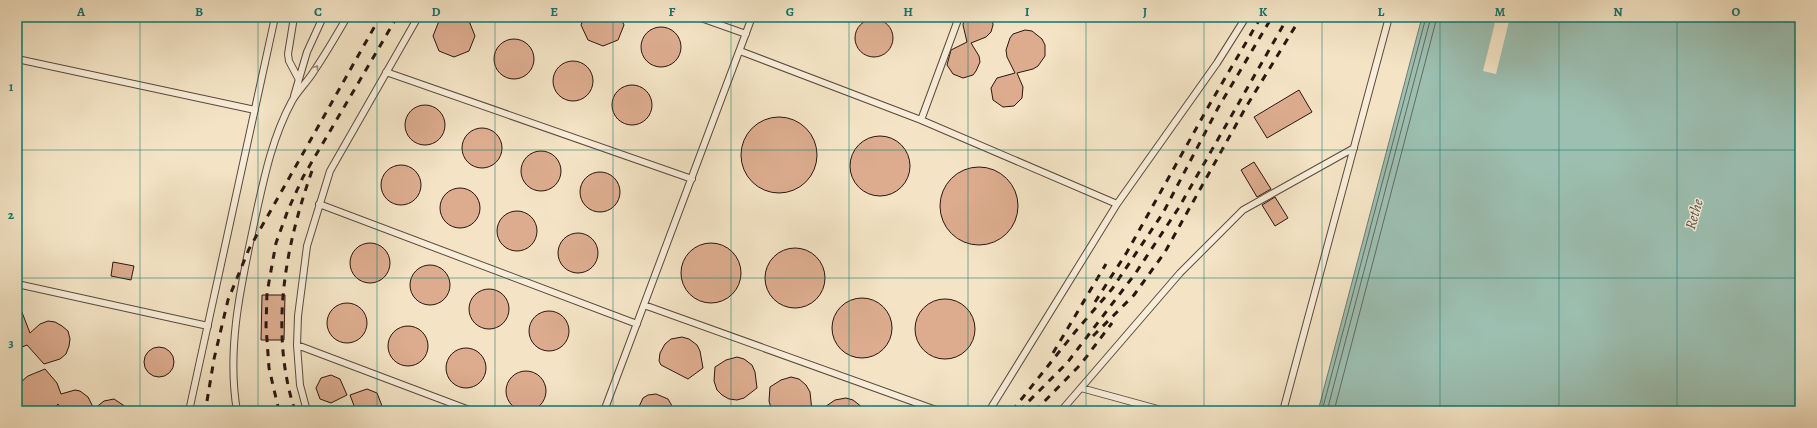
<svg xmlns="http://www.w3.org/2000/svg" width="1817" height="428" font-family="Alegreya,serif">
<rect width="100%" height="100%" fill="#f4e4c5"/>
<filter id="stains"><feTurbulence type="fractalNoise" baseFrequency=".005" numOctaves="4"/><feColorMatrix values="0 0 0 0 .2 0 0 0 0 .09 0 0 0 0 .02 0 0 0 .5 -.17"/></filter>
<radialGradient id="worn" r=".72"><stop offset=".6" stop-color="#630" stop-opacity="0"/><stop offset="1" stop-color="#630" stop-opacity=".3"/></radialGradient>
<path fill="#9cbfb1" stroke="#6e7b70" d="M 1422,17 L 1800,17 L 1800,411 L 1318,411 Z"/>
<path fill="#f4e4c5" d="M 1490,17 L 1510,17 L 1496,74 L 1483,71 L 1495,23 L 1489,21 Z"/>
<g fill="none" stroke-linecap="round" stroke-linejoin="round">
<path stroke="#636a60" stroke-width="1" d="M 1322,411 L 1426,17
M 1327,411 L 1431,17
M 1334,411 L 1437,17"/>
</g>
<path fill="#ddac8f" stroke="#2a160f" d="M 449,17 L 459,17 L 469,21 L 475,36 L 469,51 L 454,57 L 439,51 L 433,36 L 439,21 Z
M 584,17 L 620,17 L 624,25 L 618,40 L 603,46 L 588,40 L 581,25 Z
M 964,17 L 992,17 L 993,25 L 991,32 L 986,37 L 971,43 L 979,56 L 980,62 L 976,71 L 973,75 L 963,78 L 953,74 L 947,65 L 951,50 L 967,42 L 963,25 Z
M855 38a19 19 0 1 1 38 0a19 19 0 1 1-38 0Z
M641 47a20 20 0 1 1 40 0a20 20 0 1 1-40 0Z
M 1025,30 L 1032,31 L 1042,39 L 1045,45 L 1045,56 L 1038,66 L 1033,69 L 1017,73 L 1023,87 L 1022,98 L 1014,106 L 1003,107 L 993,100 L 991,88 L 997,78 L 1015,73 L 1007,57 L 1006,50 L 1010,38 L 1013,34 Z
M494 59a20 20 0 1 1 40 0a20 20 0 1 1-40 0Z
M553 81a20 20 0 1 1 40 0a20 20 0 1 1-40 0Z
M612 105a20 20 0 1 1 40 0a20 20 0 1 1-40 0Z
M 1299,90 L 1312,112 L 1267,138 L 1254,117 Z
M405 125a20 20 0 1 1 40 0a20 20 0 1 1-40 0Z
M741 155a38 38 0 1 1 76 0a38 38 0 1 1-76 0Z
M462 148a20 20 0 1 1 40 0a20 20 0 1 1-40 0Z
M850 166a30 30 0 1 1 60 0a30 30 0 1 1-60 0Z
M521 171a20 20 0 1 1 40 0a20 20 0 1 1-40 0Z
M 1254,162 L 1271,189 L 1257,197 L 1241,170 Z
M381 185a20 20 0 1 1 40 0a20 20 0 1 1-40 0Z
M940 206a39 39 0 1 1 78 0a39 39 0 1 1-78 0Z
M580 192a20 20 0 1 1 40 0a20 20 0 1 1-40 0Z
M440 208a20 20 0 1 1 40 0a20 20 0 1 1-40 0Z
M 1275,197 L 1288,218 L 1275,226 L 1262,205 Z
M497 231a20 20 0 1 1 40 0a20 20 0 1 1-40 0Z
M558 253a20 20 0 1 1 40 0a20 20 0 1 1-40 0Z
M681 273a30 30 0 1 1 60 0a30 30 0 1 1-60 0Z
M350 263a20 20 0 1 1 40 0a20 20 0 1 1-40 0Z
M765 278a30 30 0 1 1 60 0a30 30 0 1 1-60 0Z
M 113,262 L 134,266 L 131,280 L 111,276 Z
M410 285a20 20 0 1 1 40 0a20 20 0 1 1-40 0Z
M469 309a20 20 0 1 1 40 0a20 20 0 1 1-40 0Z
M 262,295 L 285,295 L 284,340 L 261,340 Z
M832 328a30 30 0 1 1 60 0a30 30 0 1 1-60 0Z
M915 329a30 30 0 1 1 60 0a30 30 0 1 1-60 0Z
M 18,302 L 30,333 L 40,324 L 48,321 L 55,322 L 62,326 L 68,331 L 70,339 L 69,346 L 66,354 L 60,359 L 44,364 L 27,345 L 17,349 Z
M327 323a20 20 0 1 1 40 0a20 20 0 1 1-40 0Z
M529 331a20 20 0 1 1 40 0a20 20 0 1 1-40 0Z
M388 346a20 20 0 1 1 40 0a20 20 0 1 1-40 0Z
M 682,337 L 689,339 L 697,345 L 700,351 L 703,368 L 688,379 L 661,365 L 659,361 L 660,353 L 665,344 L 671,339 Z
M144 362a15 15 0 1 1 30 0a15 15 0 1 1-30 0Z
M446 368a20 20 0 1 1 40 0a20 20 0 1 1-40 0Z
M 737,357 L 744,359 L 752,365 L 755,372 L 757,388 L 744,398 L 737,400 L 729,399 L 722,395 L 717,390 L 714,381 L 715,367 L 726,360 Z
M 45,369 L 57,383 L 61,394 L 75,390 L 80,391 L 88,397 L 94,409 L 104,401 L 114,399 L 132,411 L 62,411 L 58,404 L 51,411 L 27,411 L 21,405 L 18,397 L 19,389 L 22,381 L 28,376 Z
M506 391a20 20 0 1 1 40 0a20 20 0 1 1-40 0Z
M 331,375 L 340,379 L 347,395 L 331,403 L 320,399 L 316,388 L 321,378 Z
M 791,377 L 799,379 L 806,385 L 810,392 L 812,411 L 772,411 L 769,401 L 770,387 L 781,380 Z
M 367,389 L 377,393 L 384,411 L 356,411 L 350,395 Z
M 656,394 L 668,399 L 675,411 L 637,411 L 643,398 L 648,395 Z
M 846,398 L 853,400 L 867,411 L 819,411 L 835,400 Z"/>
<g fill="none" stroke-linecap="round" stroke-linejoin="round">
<g stroke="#5c4a3c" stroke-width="8">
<path id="service" d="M 294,17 L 288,54 L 289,61 L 298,78
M 698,17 L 746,34
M 740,51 L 921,120 L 1117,204
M 17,59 L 255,110
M 386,72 L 692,179
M 294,96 L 307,52 L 323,17
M 921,120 L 959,17
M 319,204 L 637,324
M 17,284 L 208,326
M 644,305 L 939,411
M 297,345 L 472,411
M 1081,388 L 1165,411
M 189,411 L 275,17
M 237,411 C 226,347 242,281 255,219 C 264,178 272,138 292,101 C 298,91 306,83 312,74 C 325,55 336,36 347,17
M 307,411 L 300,385 L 297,345 L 298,316 L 307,246 L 330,171 L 418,17
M 604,411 L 752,17
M 989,411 L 1117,204 L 1217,63 L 1246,17
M 1061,411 L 1180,273 L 1243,210 L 1354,148
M 1283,411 L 1389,17"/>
</g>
<use href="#service" stroke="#f8edd9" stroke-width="6"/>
<path stroke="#2a160f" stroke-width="3" stroke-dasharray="7 7" stroke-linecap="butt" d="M 1095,302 L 1127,252 L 1211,102 L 1261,17
M 1093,336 L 1134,295 L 1165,252 L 1246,107 L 1301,17
M 1053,353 L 1106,264
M 207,401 L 214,359 L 228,300 L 249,249 L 380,17
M 279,411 L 269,368 L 266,326 L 267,293 L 276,243 L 288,210 L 303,177 L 397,17
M 295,411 C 269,331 285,246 313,168
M 1012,411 L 1075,332 L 1112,289 L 1163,213 L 1218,108 L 1272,17
M 1019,411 L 1067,363 L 1135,274 L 1178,209 L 1288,17
M 1035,411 L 1081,364 L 1112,323"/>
</g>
<defs><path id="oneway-chevron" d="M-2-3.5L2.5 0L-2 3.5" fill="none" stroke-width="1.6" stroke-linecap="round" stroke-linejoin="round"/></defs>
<use stroke="#9b8c7e" href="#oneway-chevron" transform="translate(316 68) rotate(-56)"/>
<path fill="none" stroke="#0f766e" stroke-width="1" stroke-opacity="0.55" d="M 140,17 L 140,411M 258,17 L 258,411M 377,17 L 377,411M 495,17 L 495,411M 613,17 L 613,411M 731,17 L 731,411M 849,17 L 849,411M 968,17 L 968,411M 1086,17 L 1086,411M 1204,17 L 1204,411M 1322,17 L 1322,411M 1440,17 L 1440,411M 1559,17 L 1559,411M 1677,17 L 1677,411M 17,150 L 1800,150M 17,278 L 1800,278"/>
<g text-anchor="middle" stroke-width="3" stroke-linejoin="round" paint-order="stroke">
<g font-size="15" font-style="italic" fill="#525148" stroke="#f8edd9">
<text transform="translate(1694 214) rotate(-74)" y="5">Rethe</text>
</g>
</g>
<rect width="1817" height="428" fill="none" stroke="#f4e4c5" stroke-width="44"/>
<rect x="22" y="22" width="1773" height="384" fill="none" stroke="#0f766e" stroke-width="1.5"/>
<g font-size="13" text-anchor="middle" font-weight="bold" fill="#0f766e">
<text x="81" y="16">A</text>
<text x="199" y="16">B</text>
<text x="318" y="16">C</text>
<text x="436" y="16">D</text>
<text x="554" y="16">E</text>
<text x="672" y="16">F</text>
<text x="790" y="16">G</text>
<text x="908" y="16">H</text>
<text x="1027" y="16">I</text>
<text x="1145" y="16">J</text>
<text x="1263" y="16">K</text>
<text x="1381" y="16">L</text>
<text x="1500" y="16">M</text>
<text x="1618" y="16">N</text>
<text x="1736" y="16">O</text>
<text x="11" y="91">1</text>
<text x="11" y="219">2</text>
<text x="11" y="347">3</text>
</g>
<rect width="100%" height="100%" filter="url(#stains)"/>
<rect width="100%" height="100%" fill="url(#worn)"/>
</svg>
